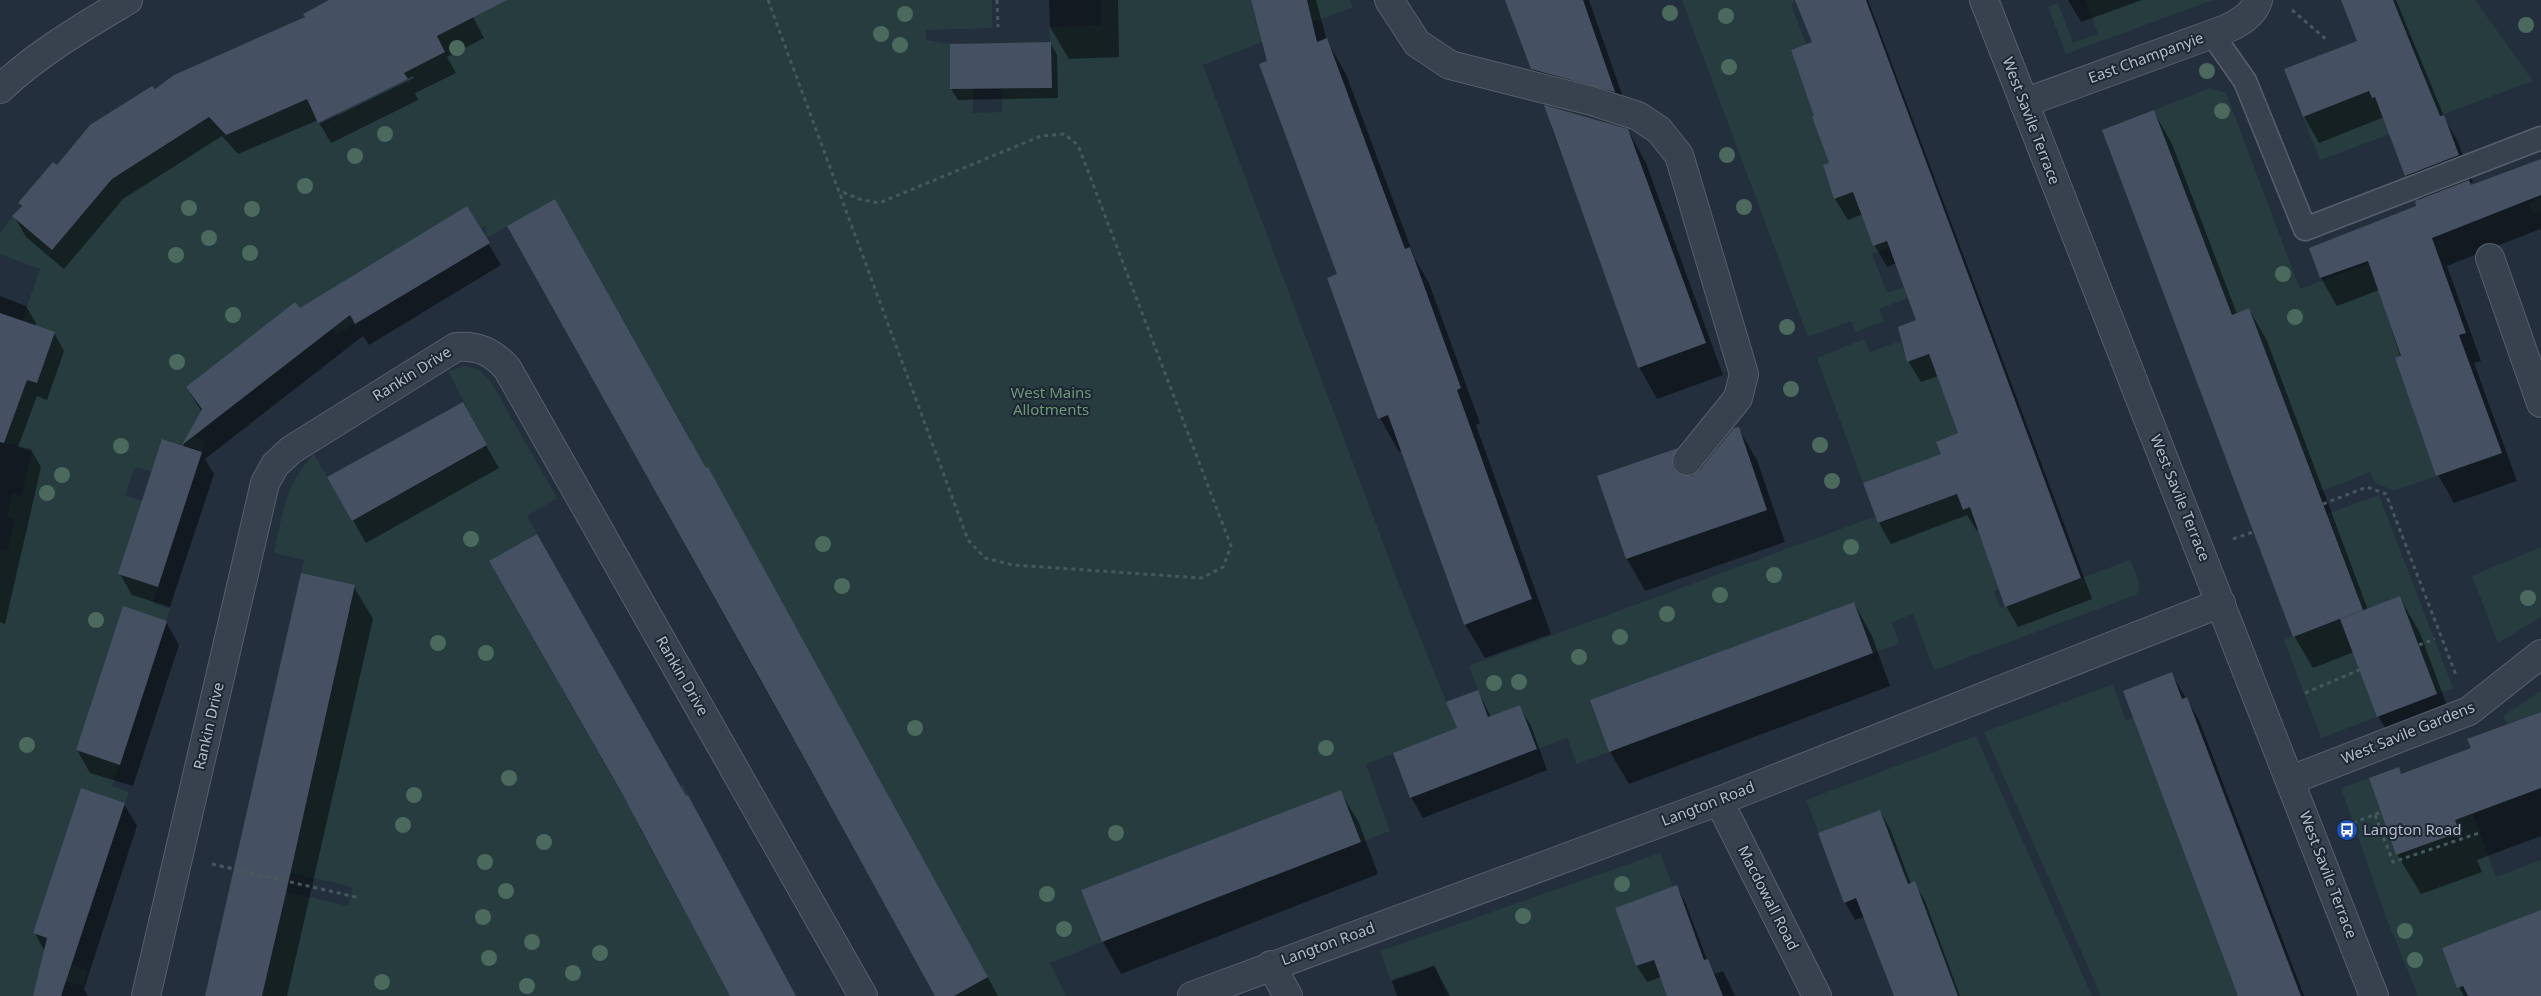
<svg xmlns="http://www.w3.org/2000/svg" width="2541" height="996" font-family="'Noto Sans',sans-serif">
<rect width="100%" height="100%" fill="#242f3e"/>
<path fill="#263c3f" d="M 464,0 L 992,0 L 992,28 L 926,30 L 926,40 L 950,44 L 950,89 L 973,89 L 973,113 L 1002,112 L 1002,88 L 1052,88 L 1049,27 L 1101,25 L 1101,0 L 1251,0 L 1256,20 L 1308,6 L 1307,0 L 1350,0 L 1353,7 L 1203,65 L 1396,577 L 1457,729 L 1366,764 L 1390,831 L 1361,842 L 1341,790 L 1081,890 L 1102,942 L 1050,963 L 1066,996 L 954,996 L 988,977 L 856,736 L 799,751 L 792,739 L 842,711 L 775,589 L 657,495 L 642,468 L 691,440 L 555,199 L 485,239 L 486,226 L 481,228 L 467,206 L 333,288 L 355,324 L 337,335 L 332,329 L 322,337 L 295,302 L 186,387 L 212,422 L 195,437 L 206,441 L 202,451 L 163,439 L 152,472 L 135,467 L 125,495 L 142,501 L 158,587 L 153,603 L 170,609 L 166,621 L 123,607 L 76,750 L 120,764 L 112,786 L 129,792 L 125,803 L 81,788 L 33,933 L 78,948 L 72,965 L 88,970 L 84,986 L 39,975 L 33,996 L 0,996 L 0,549 L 8,551 L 15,519 L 7,517 L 12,494 L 22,496 L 32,449 L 0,442 L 27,380 L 37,383 L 55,333 L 22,321 L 40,269 L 0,254 L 0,234 L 12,216 L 94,179 L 128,169 L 209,117 L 226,135 L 272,114 L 299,85 L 320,126 L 339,116 L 328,93 L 366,47 L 387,89 L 407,80 L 398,60 L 432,59 L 445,52 L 437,36 L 473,17 Z
M 1682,0 L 1795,0 L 1796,2 L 1791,4 L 1806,44 L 1791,50 L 1805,91 L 1836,108 L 1812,118 L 1829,163 L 1823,166 L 1834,199 L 1871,186 L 1858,206 L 1873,246 L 1887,241 L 1889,247 L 1872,254 L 1887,293 L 1904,287 L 1908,298 L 1879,309 L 1884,321 L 1856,332 L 1851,321 L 1808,337 Z
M 2086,0 L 2213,0 L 2066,54 L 2048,7 L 2058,3 L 2073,43 L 2098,34 Z
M 2393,0 L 2475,0 L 2533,81 L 2320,160 L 2303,117 L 2369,91 L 2372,98 L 2425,77 Z
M 2210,88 L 2226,93 L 2300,289 L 2433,239 L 2437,249 L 2373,272 L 2402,356 L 2395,359 L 2436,476 L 2394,491 L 2374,482 L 2370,472 L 2319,492 L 2249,308 L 2232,315 L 2154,110 Z
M 2541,198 L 2541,212 L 2533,215 L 2529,203 Z
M 1864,339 L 1870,352 L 1900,341 L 1907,361 L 1929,354 L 1958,433 L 1937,442 L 1942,455 L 1863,483 L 1817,358 Z
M 465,366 L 479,370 L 490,380 L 557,498 L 527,516 L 537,534 L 489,562 L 624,798 L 672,771 L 680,786 L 683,785 L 688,795 L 637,823 L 730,996 L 262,996 L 284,902 L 232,879 L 348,906 L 353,887 L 237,861 L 295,854 L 355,586 L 301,573 L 304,560 L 274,553 C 281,517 287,481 314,454 L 352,521 L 487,446 L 448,371 Z
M 1957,494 L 1963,510 L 1978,504 L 1990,565 L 1999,589 L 1994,591 L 2000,608 L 2130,560 C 2134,571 2144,584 2136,595 L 1934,670 L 1913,614 L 1892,622 L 1899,644 L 1873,653 L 1854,602 L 1590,700 L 1609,752 L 1577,764 L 1567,738 L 1537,749 L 1520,705 L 1488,717 L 1469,666 L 1876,516 L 1879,523 Z
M 2379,495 L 2453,688 L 2437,694 L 2400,596 L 2363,610 L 2327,514 Z
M 2541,547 L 2541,617 L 2498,643 L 2472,576 Z
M 2340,619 L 2377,717 L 2321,738 L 2284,640 Z
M 2113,684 L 2126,721 L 2133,718 L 2238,996 L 2101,996 L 1984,732 Z
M 2541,691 L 2541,712 L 2507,724 L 2503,716 Z
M 1976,736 L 2092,996 L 1958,996 L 1913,882 L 1897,888 L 1896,874 L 1903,871 L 1880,810 L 1819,833 L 1806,800 Z
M 2369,778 L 2396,855 L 2455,819 L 2473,813 L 2496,877 L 2541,860 L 2541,910 L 2529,914 L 2531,920 L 2482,939 L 2480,933 L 2442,948 L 2457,987 L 2463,986 L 2467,996 L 2418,996 L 2386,917 L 2341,788 Z
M 1660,853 L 1673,887 L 1615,908 L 1636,966 L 1670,954 L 1674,965 L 1702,955 L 1704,960 L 1667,996 L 1446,996 L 1435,965 L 1390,980 L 1381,951 Z"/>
<path fill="#0007" d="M 333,0 L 500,0 L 472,15 L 484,38 L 447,57 L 456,73 L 415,93 L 418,100 L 331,143 L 320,124 L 414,78 L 413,76 L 319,122 L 318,120 L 238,154 L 222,136 L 123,199 L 64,269 L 26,237 L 14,216 L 22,208 L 19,203 L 57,166 L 155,91 L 307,18 Z
M 1049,0 L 1118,0 L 1119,57 L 1069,59 L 1050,27 Z
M 1252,0 L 1316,0 L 1327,41 L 1346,74 L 1415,259 L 1429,283 L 1480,423 L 1476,425 L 1551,634 L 1485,658 L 1465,624 L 1403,451 L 1399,452 L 1380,418 L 1339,275 L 1268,62 Z
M 1507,0 L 1589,0 L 1632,123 L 1551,101 L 1532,69 Z
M 1797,0 L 1868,0 L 2092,599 L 2018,627 L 2006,606 L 1979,529 L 1977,531 L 1967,515 L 1891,544 L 1879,523 L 1865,484 L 1943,455 L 1959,434 L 1938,376 L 1921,382 L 1908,361 L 1917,321 L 1897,263 L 1887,267 L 1875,246 L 1863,214 L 1848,220 L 1835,199 L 1824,166 L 1831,164 L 1816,117 L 1813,43 Z
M 2068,0 L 2142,0 L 2081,22 Z
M 2342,0 L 2396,0 L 2446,121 L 2458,142 L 2473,182 L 2469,184 L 2471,186 L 2541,160 L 2541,232 L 2540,229 L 2447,266 L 2481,361 L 2474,363 L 2517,481 L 2454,503 L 2438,475 L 2379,290 L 2337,306 L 2321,278 L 2310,248 L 2418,206 L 2420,200 L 2406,176 L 2384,117 L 2319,143 L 2304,116 L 2358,41 Z
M 1051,44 L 1057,55 L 1058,98 L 958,100 L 951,89 Z
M 2154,112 L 2172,144 L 2237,314 L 2249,309 L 2267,341 L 2368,610 L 2400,598 L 2420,633 L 2452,719 L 2399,752 L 2378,716 L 2354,652 L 2313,668 L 2294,636 Z
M 1552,125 L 1628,130 L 1646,163 L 1723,375 L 1657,399 L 1639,367 L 1551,126 Z
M 508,227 L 706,470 L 726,501 L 998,996 L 936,996 Z
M 488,243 L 501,265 L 369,345 L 363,336 L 205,459 L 214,474 L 170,607 L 132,595 L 120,574 L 183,446 L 202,412 L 187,388 L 300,310 Z
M 0,296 L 26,306 L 36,323 L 35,327 L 54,333 L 64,351 L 47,400 L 37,396 L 18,447 L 31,450 L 41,467 L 5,624 L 0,622 Z
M 462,404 L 499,468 L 366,543 L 329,478 Z
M 1738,428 L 1757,460 L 1785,542 L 1645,591 L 1627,559 L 1599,476 L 1677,449 L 1693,477 L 1700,472 Z
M 354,587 L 373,619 L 287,996 L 206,996 Z
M 1854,603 L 1872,636 L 1890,686 L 1629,784 L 1610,752 Z
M 166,622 L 179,645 L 133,786 L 90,773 L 77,750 Z
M 2171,673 L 2199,720 L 2304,996 L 2240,996 Z
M 1478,692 L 1491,717 L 1519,706 L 1531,726 L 1547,770 L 1423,818 L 1411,797 L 1458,729 Z
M 2541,713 L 2541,836 L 2477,860 L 2482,872 L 2421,894 L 2397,854 L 2398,769 L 2401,775 L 2472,749 Z
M 1340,791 L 1359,823 L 1378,874 L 1121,974 L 1103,942 L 1083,891 Z
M 124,804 L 137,826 L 84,989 L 88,996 L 35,996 L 45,952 L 35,933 Z
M 1880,811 L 1890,829 L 1911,884 L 1914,883 L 1925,901 L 1960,996 L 1897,996 L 1864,917 L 1855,920 L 1845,902 Z
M 1677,887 L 1686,904 L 1707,960 L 1715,974 L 1723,971 L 1735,996 L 1669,996 L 1661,977 L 1647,982 L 1637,966 L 1617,909 Z
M 2541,911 L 2541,996 L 2464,996 L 2459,987 Z
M 1434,966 L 1450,996 L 1397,996 L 1392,981 Z"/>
<path fill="#455162" d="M 329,0 L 507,0 L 437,36 L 445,52 L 404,73 L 408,79 L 318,123 L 307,99 L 226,135 L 209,117 L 112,179 L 52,250 L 12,216 L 22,206 L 18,203 L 53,162 L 57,165 L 90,125 L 152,86 L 155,89 L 174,75 L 305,17 L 303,14 Z
M 1251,0 L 1307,0 L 1317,42 L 1327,38 L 1405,249 L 1410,247 L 1461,388 L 1457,390 L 1532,599 L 1464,625 L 1388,415 L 1378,419 L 1327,278 L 1337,274 L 1259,64 L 1267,61 Z
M 1505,0 L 1583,0 L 1615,92 L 1531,69 Z
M 1795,0 L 1866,0 L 2081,578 L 2005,607 L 1970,507 L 1963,510 L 1957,494 L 1878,523 L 1863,483 L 1941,454 L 1936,442 L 1958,433 L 1929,354 L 1907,362 L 1898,327 L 1916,320 L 1887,241 L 1873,246 L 1853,192 L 1834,199 L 1823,165 L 1829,163 L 1812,117 L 1814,116 L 1791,50 L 1812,42 Z
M 2341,0 L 2393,0 L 2440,116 L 2444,115 L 2459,155 L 2405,176 L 2375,97 L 2372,98 L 2369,91 L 2303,117 L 2284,69 L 2357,41 Z
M 1051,42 L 1052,88 L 950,89 L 950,44 Z
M 1544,105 L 1628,129 L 1706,343 L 1638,368 Z
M 2154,110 L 2232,315 L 2249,308 L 2363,610 L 2293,637 L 2102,130 Z
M 2541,159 L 2541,195 L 2432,238 L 2466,333 L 2459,335 L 2502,453 L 2436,476 L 2395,358 L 2401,356 L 2368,261 L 2320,278 L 2309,248 L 2416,206 L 2415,201 L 2469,180 L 2471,185 Z
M 555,199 L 706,468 L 708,467 L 988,977 L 954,996 L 935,996 L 793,738 L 507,226 Z
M 467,206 L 490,243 L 355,324 L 350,315 L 182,445 L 202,409 L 186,387 L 295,302 L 300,308 Z
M 0,313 L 55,332 L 37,383 L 27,380 L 4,443 L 0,442 Z
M 463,402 L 487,445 L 352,521 L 327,477 Z
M 1739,427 L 1767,510 L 1626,559 L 1597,476 L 1678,448 L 1672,458 L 1673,467 L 1678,473 L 1684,476 L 1692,476 L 1699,471 L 1734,428 Z
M 162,439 L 202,452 L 158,587 L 118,574 Z
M 537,534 L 686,796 L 688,795 L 796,996 L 730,996 L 623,795 L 489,561 Z
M 301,573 L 355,585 L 288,884 L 262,996 L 205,996 Z
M 2400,596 L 2437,694 L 2377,717 L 2340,619 Z
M 1854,602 L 1873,653 L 1609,752 L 1590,700 Z
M 123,606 L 167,621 L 120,765 L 76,750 Z
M 2172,672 L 2182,699 L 2187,697 L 2301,996 L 2238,996 L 2123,691 Z
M 1478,690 L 1488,717 L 1520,705 L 1537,749 L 1410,798 L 1393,753 L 1457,728 L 1446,702 Z
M 2541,712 L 2541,788 L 2455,820 L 2460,832 L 2396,855 L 2369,778 L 2399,767 L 2401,774 L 2471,748 L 2467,739 Z
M 81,788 L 125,803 L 61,996 L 33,996 L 47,938 L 33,933 Z
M 1341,790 L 1361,842 L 1102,942 L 1081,890 Z
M 1880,810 L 1908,884 L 1915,881 L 1958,996 L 1894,996 L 1856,898 L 1844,903 L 1818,833 Z
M 1677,885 L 1704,960 L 1708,959 L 1723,996 L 1667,996 L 1654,960 L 1636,966 L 1615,908 Z
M 2541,910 L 2541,996 L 2468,996 L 2463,986 L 2457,988 L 2442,948 Z"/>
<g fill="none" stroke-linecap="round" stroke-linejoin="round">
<g stroke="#565f6c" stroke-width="25">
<path id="service" d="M 2212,34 L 2245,81 L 2305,229 L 2541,138"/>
</g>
<g stroke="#565f6c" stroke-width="30">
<path id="minor" d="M 1389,0 L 1417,43 L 1450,65 L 1592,101 L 1638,116 L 1659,130 L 1679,155 L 1744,374 L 1738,398 L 1687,461
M 2024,103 L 2226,29 C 2239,23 2254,15 2258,0
M 2490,258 L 2541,403
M 2291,780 L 2469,711 L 2541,654
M 1719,801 L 1817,996
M 1271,965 L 1288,996
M 146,996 L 265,483 L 275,465 L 291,450 L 456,347 C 478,345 492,352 507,368 L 863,996
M 1192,996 L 1719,801 L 2221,603"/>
</g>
<g stroke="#565f6c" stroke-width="30">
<path id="tertiary" d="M 1984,0 L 2374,996
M 0,89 C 38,53 83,27 128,0"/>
</g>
<path stroke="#44595c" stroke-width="3" stroke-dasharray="4 4" stroke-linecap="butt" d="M 768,0 L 968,540 L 985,558 L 1013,565 L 1202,578 L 1223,567 L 1231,546 L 1078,145 L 1064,134 L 1041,136 L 879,203 L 859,199 L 838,190
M 997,0 L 998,27
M 2292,10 L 2328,41
M 2323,504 L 2367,487 L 2386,494 L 2456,675
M 2233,539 L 2253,532
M 2419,645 L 2435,639
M 2305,693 L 2359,670
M 2375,815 L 2393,862 L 2479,833
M 2353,823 L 2381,812
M 212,864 L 360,898"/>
<use href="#service" stroke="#38414e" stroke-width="22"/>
<use href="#minor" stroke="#38414e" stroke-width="28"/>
<use href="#tertiary" stroke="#38414e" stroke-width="28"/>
</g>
<g fill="#4b6a5d">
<circle cx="1670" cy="13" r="8"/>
<circle cx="905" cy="14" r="8"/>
<circle cx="1726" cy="16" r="8"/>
<circle cx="2526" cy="25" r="8"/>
<circle cx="881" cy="34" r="8"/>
<circle cx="900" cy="45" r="8"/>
<circle cx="457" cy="48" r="8"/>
<circle cx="1729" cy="67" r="8"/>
<circle cx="2207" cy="71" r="8"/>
<circle cx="2222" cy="111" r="8"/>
<circle cx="385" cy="134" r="8"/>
<circle cx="1727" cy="155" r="8"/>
<circle cx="355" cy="156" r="8"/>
<circle cx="305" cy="186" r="8"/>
<circle cx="1744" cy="207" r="8"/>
<circle cx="189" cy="208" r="8"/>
<circle cx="252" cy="209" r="8"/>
<circle cx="209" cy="238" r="8"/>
<circle cx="250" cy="253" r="8"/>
<circle cx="176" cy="255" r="8"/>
<circle cx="2283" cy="274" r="8"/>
<circle cx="233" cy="315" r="8"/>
<circle cx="2295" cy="317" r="8"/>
<circle cx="1787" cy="327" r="8"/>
<circle cx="177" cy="362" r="8"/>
<circle cx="1791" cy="389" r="8"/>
<circle cx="1820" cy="445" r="8"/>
<circle cx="121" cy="446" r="8"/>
<circle cx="62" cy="475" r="8"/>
<circle cx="1832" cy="481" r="8"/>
<circle cx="47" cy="493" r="8"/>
<circle cx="471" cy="539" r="8"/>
<circle cx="823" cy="544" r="8"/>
<circle cx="1851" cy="547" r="8"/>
<circle cx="1774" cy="575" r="8"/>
<circle cx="842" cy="586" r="8"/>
<circle cx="1720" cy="595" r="8"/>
<circle cx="2528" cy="598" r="8"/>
<circle cx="1667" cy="614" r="8"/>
<circle cx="96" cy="620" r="8"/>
<circle cx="1620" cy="637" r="8"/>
<circle cx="438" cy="643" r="8"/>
<circle cx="486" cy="653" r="8"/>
<circle cx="1579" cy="657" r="8"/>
<circle cx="1519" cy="682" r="8"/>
<circle cx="1494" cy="683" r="8"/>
<circle cx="915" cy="728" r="8"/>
<circle cx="27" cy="745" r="8"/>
<circle cx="1326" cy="748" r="8"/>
<circle cx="509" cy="778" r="8"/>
<circle cx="414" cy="795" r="8"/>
<circle cx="403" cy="825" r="8"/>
<circle cx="1116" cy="833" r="8"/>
<circle cx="544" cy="842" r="8"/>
<circle cx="485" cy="862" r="8"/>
<circle cx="1622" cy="884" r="8"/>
<circle cx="506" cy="891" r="8"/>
<circle cx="1047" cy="894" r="8"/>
<circle cx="1523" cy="916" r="8"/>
<circle cx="483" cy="917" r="8"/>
<circle cx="1064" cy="929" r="8"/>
<circle cx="2405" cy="931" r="8"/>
<circle cx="532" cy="942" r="8"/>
<circle cx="600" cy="953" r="8"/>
<circle cx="489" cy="958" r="8"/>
<circle cx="2415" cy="960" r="8"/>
<circle cx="573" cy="973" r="8"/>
<circle cx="382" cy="982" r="8"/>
<circle cx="527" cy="986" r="8"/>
</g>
<defs>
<g id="bus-disc" transform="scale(1.125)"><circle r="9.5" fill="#1a4fb4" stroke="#1d2633"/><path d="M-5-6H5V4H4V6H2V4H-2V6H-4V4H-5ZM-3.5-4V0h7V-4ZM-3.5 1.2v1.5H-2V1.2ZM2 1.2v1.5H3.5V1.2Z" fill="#fff"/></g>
</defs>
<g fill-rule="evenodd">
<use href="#bus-disc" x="2347" y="830"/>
</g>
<g text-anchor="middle" stroke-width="4" stroke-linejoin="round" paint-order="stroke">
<g font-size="15" fill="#b4bcc9" stroke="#1d2633">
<text transform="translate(2146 58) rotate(-20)" y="5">East Champanyie</text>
<text transform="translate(2031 121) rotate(69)" y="5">West Savile Terrace</text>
<text transform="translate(412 374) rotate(-32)" y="5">Rankin Drive</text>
<text transform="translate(2180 498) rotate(68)" y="5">West Savile Terrace</text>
<text transform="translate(682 676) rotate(60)" y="5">Rankin Drive</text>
<text transform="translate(209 726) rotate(-77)" y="5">Rankin Drive</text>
<text transform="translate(2408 733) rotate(-22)" y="5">West Savile Gardens</text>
<text transform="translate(1708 804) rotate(-21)" y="5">Langton Road</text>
<text transform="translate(2328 875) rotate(69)" y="5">West Savile Terrace</text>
<text transform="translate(1768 898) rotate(63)" y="5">Macdowall Road</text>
<text transform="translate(1328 944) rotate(-20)" y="5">Langton Road</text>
</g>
<g font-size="15" fill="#6b9a76" stroke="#1d2633">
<text x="1051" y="398">West Mains<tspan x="1051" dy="17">Allotments</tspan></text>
</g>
<g font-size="15" fill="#b4bcc9" stroke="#1d2633" text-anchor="start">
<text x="2363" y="835">Langton Road</text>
</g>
</g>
</svg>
